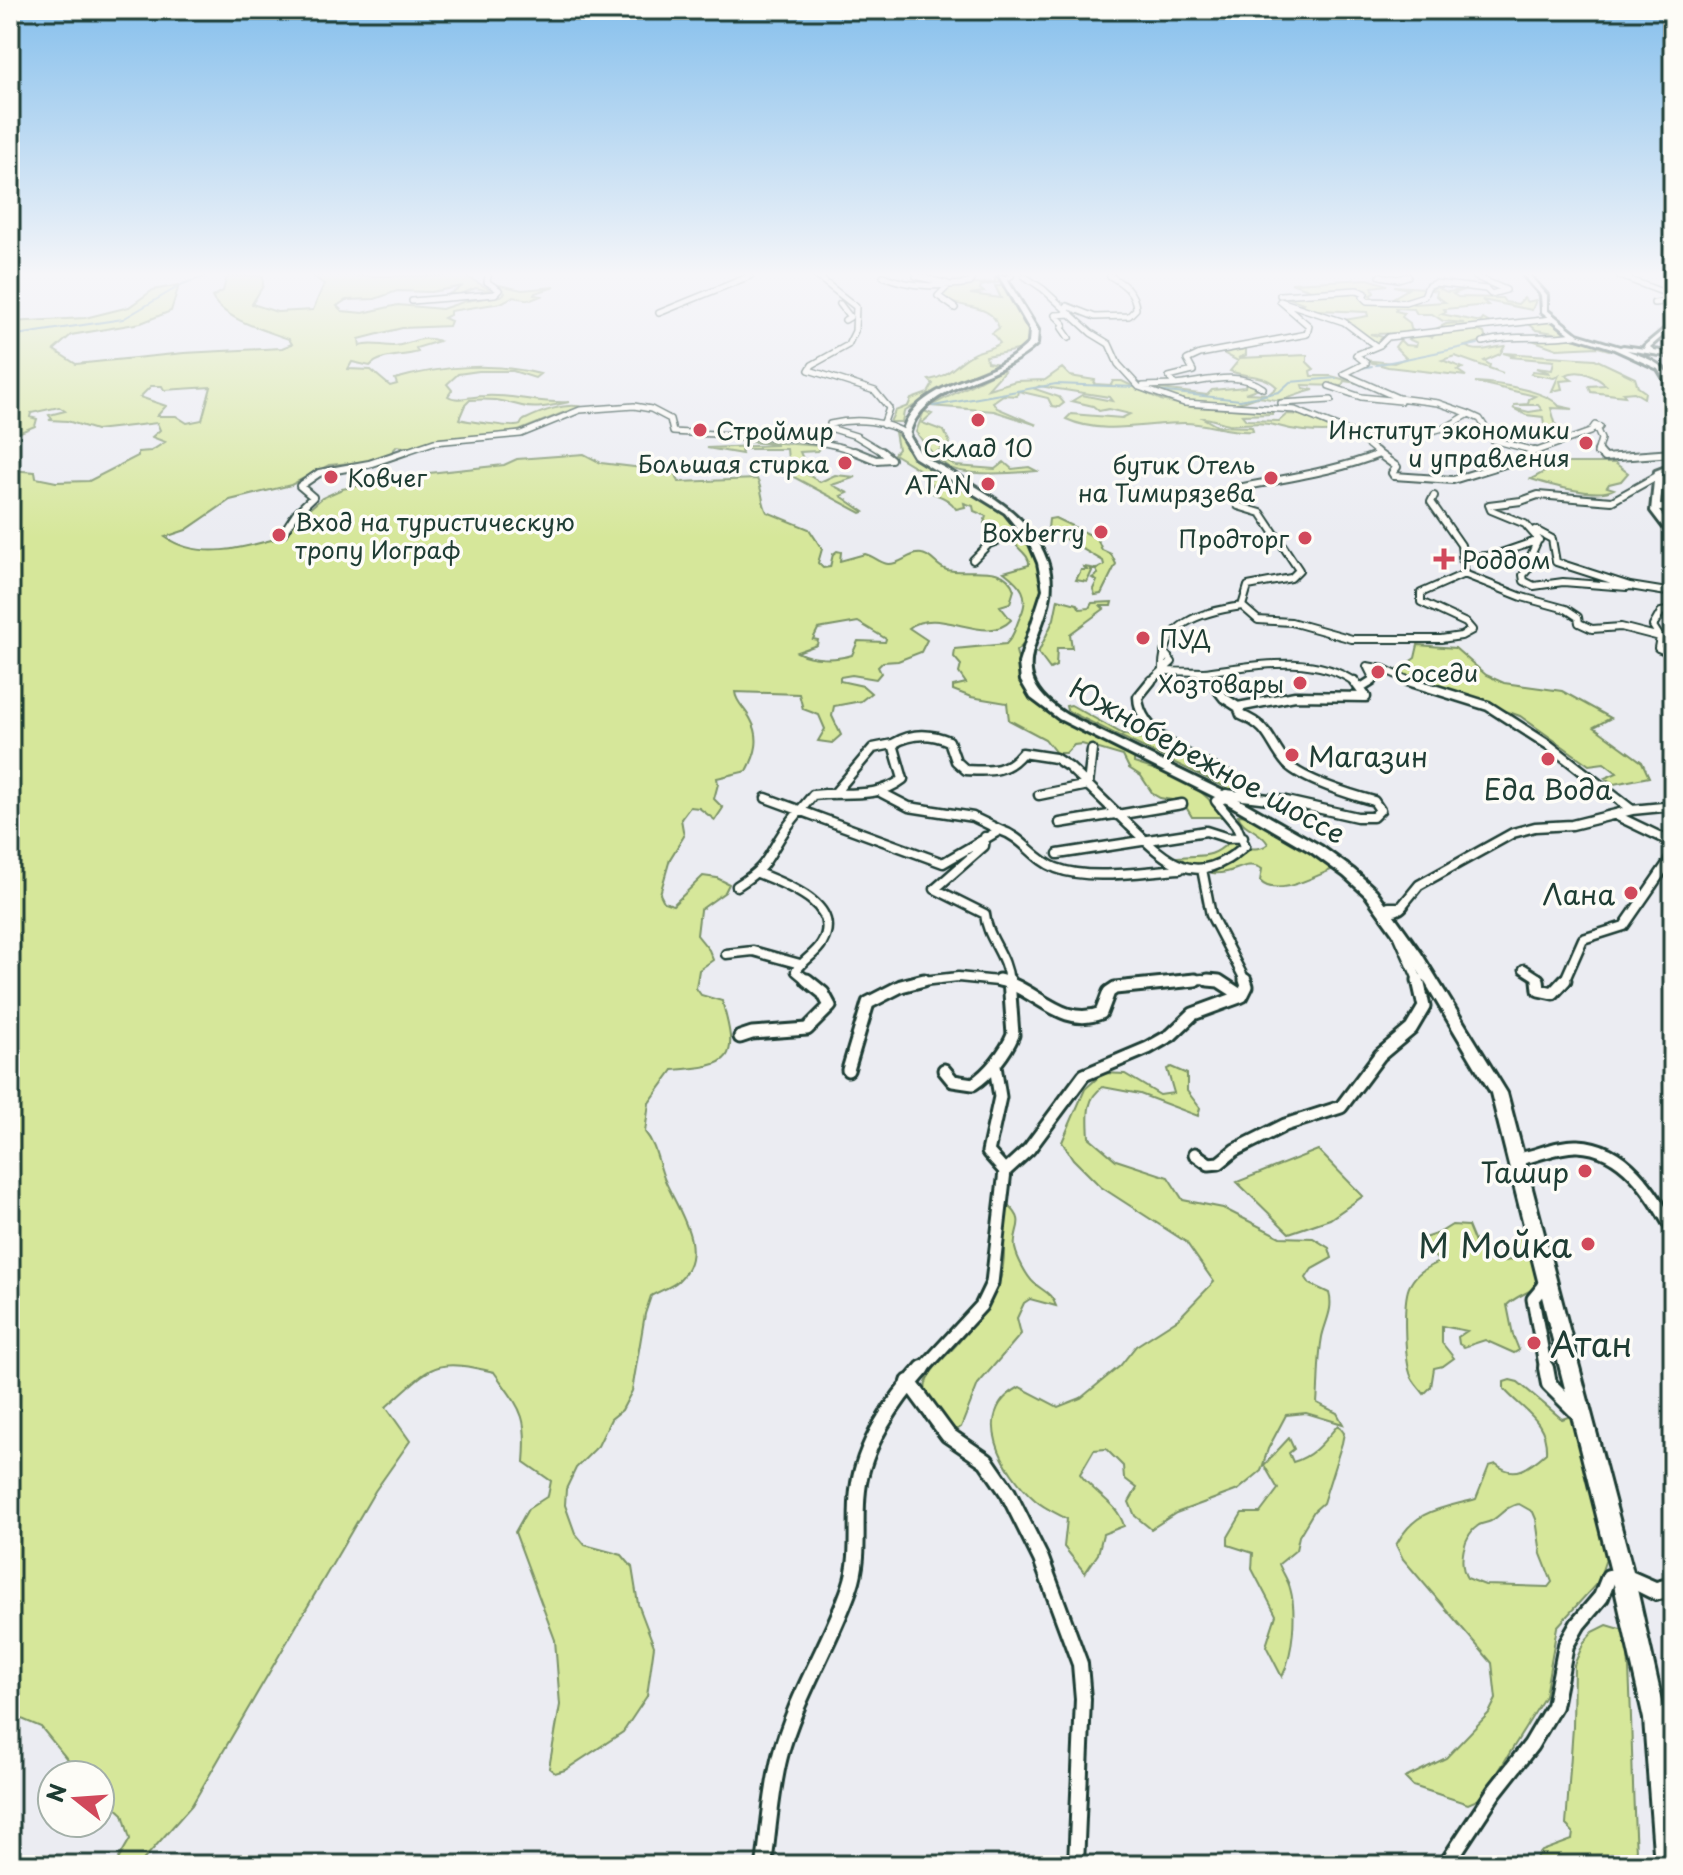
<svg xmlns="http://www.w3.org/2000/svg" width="1683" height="1875" viewBox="0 0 1683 1875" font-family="'Playpen Sans',sans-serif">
	<rect width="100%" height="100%" fill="#ebecf2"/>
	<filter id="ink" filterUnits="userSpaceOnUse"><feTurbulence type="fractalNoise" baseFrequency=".0125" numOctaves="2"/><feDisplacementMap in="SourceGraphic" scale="16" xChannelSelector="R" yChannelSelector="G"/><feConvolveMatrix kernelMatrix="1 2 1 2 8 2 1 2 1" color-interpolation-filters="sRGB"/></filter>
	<g filter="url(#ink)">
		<path fill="#d6e79a" stroke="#7a9267" stroke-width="2" fill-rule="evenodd" d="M227,276H263V286L252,304L277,312L313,310L324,284L313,276H466L494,292L476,288L460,294L476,296L449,294L463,286L431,292L397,291L375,299L346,300L337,306L342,311L363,313L398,305L442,309L466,301L501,296L505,293L499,285L522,290L555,287L535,293L534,295L541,296L531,300L512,297L501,303L450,311V315L444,318L451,321L449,326L402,328L359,339L360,346C370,342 382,346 393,346C410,345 422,334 439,341L416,348L418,352C402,357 381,354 370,366L352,362L348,369L371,370L390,386L397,384L395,379C440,366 494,362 540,374L535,378L513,371H479L458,374L447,384L452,390L448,396C457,402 473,396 485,396C513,394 540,404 569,402C555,405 536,410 522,406C502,401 493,398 470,400L465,405L459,419C465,421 511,427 515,426C525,425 518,424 524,420C540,412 568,401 585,408L565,412L511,434L442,438L411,448L397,446L388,456L373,461L329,465L291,485L230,500L186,530L165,537C199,561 244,548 282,537L294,522L322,498L342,489L429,473L504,465L517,459L584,454L601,463L675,472L679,482L757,479C763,490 761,501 767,512L809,529L822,549L818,563L823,568L830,567L833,554L837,551L841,552L840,561L865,554C874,556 879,563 888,564C901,565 909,552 922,554C931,555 937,567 947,570C969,575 1005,562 1014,590L1010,603L1000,606L1011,620C986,647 939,605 909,628L927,640L921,652L898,661L883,662L878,667L881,673L876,679L852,675L840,677V681L863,686L871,693L861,701L834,706L832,716L841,735L832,743L818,741L825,729L819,715L803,709L799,694L735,692C736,703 746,709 751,720C761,738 756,754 747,771L717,778L718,784L714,799L723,808L715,820L699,808L690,807L681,819L684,836L670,859L660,894L664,902L673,905L703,876L717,878L729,884L725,892L700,910L697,935L709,950L713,960L699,970L696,988L701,995L722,1001C739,1060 733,1066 673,1070L649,1103L645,1132C656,1145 658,1163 664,1178C676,1208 711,1250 678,1281C672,1287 659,1291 651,1296L645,1314L632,1391L622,1410L611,1419L598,1446L576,1468L566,1489L565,1505L575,1533L585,1545L622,1555L632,1567L638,1604L654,1646L647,1696L623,1732L565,1770L555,1773L549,1768L560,1705L555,1640L515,1532L528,1509L548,1496L551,1481L524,1462C528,1414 521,1410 494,1372C431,1357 433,1366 386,1407L410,1441L375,1491L192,1805L139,1865H115L130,1839L123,1814L100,1793V1775H80L41,1727L10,1714V470L35,472L36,478L56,482L89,481L138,456V452L151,451L165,442L152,437L160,430L157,423L96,430L67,421L49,420L52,419L49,415L65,411L59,407L31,413L30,417L37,419L35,426L13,435L10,440V322L85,318L129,307L153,290L179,285L171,311L141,323L71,335L54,350L76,364L184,353L282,348L292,344L289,339C266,331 223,319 212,297L223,291ZM151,386H162L164,390L211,387L202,420L187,423L176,416H157L166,406L140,397ZM858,622L886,639L885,642L858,641L852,655C836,660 812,660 797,652L817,645L818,640L813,639L818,629Z
			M995,276L1002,282L981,286L980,289L984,292L970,294L1001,298L995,286H1007L1030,332V341L1023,349L986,356L987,362L1000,364L929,396L904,412L902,422H890L895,411L908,406L911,399L928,393L933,384L929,380C950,377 957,361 975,353C984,349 992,349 1000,343L992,333L999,328C992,302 961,310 941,298L942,292L951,287L995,282Z
			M1368,279L1387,285L1372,287L1374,293L1370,295L1374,299H1391L1408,289L1394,286L1425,288L1424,295L1408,302L1414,304L1445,302L1436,296L1437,291L1431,290L1436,287L1447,292L1464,290L1453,294L1458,297L1502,298L1505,302L1518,304L1524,298L1527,302L1536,300L1532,310L1482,300L1488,305L1444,309L1446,312L1441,314L1481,322L1483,319L1492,324L1432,331L1446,324L1464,323L1443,321L1432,314H1417L1414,309L1396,308V311L1404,313L1402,317L1410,323L1411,329L1414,331L1412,334L1432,337C1438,330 1470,326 1484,333L1486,340L1465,346C1479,354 1491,347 1505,346L1500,354L1484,361L1490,365L1489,368L1503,373L1455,356L1442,360L1463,368L1457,370L1466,376L1388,367L1362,360L1394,363L1406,358L1395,347L1400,340L1405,345L1416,346L1417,343L1406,338H1411L1407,336L1411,333L1370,334L1383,337L1376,344L1344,320L1368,316L1367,312L1317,310L1297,305L1303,303L1289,298L1309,294L1304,292L1311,290L1291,283Z
			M1551,320L1569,337L1610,347L1609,350L1598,347L1557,349L1532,340L1558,337L1554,333L1536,330L1527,322Z
			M1246,349V355L1238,358L1307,355V362L1314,369L1310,371L1311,376H1331L1357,383L1344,381L1342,386L1302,385L1303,388L1314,390C1303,392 1289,399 1279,400C1271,401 1261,395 1254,398C1221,412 1179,401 1146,387L1207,395L1212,390L1245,387L1246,381L1259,388L1245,393L1269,394L1277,387C1263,373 1247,378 1230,371L1238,361L1223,353Z
			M1503,353L1595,359L1635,378L1638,387L1645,392L1644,398L1634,392L1623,393L1625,396L1591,392L1589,386L1606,385C1595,376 1580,368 1565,375L1572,380L1560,381L1562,389L1552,391L1559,375L1554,378L1531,374L1533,371L1550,373L1536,368L1552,370L1554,361L1510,357L1514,356Z
			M1062,368L1070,376L1095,380L1094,384L1111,385L1113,381H1122L1161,400L1190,407L1272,411V414L1242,415L1246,420L1279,421L1287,414L1303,415L1337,431C1318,434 1291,430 1274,425C1259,421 1243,425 1229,424C1220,423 1212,418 1203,418L1217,426L1252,427L1253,431C1229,433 1208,423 1184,423C1146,423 1103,436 1066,419L1071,414L1122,418L1130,414L1109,409L1099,411L1093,406L1072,401L1082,395L1112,401L1109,397L1039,386L1035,389L1059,397L1064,403L1059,407L1052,406L1048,398L1018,391L1017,396L1003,395L993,402L997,408L1037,425L994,411L930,406L1000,370L1004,371L988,389L1016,381L1045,380Z
			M1475,382C1496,383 1546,390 1559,406L1573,409L1551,408L1556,426L1548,429L1544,425L1543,417L1526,415L1513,408L1529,412L1542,410L1538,405H1514L1528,404L1529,399L1535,396Z
			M924,411L932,414L922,423L944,431L950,443L935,453L956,466L995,469L1004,462L1012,469L1029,467L1037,471C1017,473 962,477 947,466C934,457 925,445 916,432Z
			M895,432L916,456L1024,526L1008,531L984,523L986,516L974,511L973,506L964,503L965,507L956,509C947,495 936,497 924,488H936L923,477L931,479L930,476L894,454L898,449Z
			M724,439L821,446L817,451L800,452L804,461L795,467L820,482L835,475L856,477L832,485L848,493L841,496L864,512L861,513L788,474L784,466L788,460L787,449H745L741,450L742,454L707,448L777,445Z
			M1561,463H1615L1628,473L1621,481L1609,484L1607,487L1614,489C1598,499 1549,485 1531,479Z
			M1055,518L1097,538L1102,550L1111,554L1116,564L1101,594L1095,595L1093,589L1097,581L1092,578L1098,574L1096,570H1090L1092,571L1087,582L1076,580L1081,570H1087L1084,567L1097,569L1104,565L1103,561L1048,529L1049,519Z
			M1023,536L1028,539L1044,574L1043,590L1029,640L1016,651L1027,695L1039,706L1134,755V763C1166,773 1205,783 1221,817H1192L1183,802L1160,798L1153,794L1141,776L1129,768L1123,756L1082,744L1074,745L1066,753H1056L1045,739L1009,720L1007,703L971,697L953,690V686L966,683L959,673L961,665L954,657L955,649L1006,644C1016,634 1015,626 1021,615C1030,595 1021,585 1004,572L1029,565C1030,554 1016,549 1012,539Z
			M1058,599L1077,604L1080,609L1089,608L1092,603L1112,602L1111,606H1101L1104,609L1070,634L1072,648H1057L1056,666L1050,669L1038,653L1054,619Z
			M1418,645L1455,648L1486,675L1504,683L1562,691L1611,718L1594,727L1642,762L1649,777L1614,784L1605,778L1617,773L1604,763L1589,765L1520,716L1395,672L1415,658Z
			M1071,705L1123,734L1152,742L1231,780L1240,789L1231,790L1072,713L1067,710L1066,706Z
			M1238,815L1252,816L1336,868C1317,875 1276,899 1260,881L1262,869C1246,858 1233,876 1213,873L1225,863L1190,864L1178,857C1203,854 1210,860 1229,842C1243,845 1255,854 1268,844C1261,830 1242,829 1238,815Z
			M1171,1067L1187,1074V1091L1200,1108L1198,1116L1140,1094L1103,1087C1085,1098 1088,1118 1089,1137L1116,1160L1168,1177L1183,1200L1223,1208L1280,1237L1313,1238L1329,1248L1332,1258L1312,1269L1306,1278L1310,1284L1329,1293C1334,1309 1325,1322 1322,1337C1318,1358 1319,1381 1317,1403L1337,1413L1343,1424L1306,1413L1286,1415L1268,1449L1261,1471L1238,1490L1176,1513L1151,1529L1135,1516L1129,1502L1137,1488L1124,1478L1123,1466L1106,1449L1094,1450L1080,1474C1095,1495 1117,1502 1124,1526L1103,1534L1098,1554L1085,1573L1064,1547L1067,1519C1056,1513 1044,1508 1035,1500C1003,1472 969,1412 1020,1387L1058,1407L1081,1398L1120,1366L1136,1346L1178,1319L1214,1282L1186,1242L1101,1187L1073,1159L1062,1142L1085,1089L1103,1073L1125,1074L1160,1095L1174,1093L1167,1069Z
			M1318,1150L1363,1196L1330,1219L1289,1233L1237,1182Z
			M1009,1206C1028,1223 1012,1229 1015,1248C1017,1258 1027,1277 1034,1283C1044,1292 1051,1292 1056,1306L1030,1299L1024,1303L1017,1318L1021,1334L978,1384L961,1427L956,1430C948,1424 932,1416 928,1406C916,1376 941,1363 957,1344C971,1328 991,1303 999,1283C1007,1261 1003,1233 1005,1209Z
			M1452,1225L1468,1226L1475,1243L1483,1244L1500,1262L1511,1260L1512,1238L1525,1230L1533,1236L1543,1281C1532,1293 1518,1294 1507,1305L1513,1335L1519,1350L1514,1353L1485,1340L1464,1347L1459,1344L1458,1337L1467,1331L1442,1326V1343L1454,1358L1443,1366L1434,1368L1431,1387L1424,1394C1419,1387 1412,1381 1410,1373C1405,1357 1402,1299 1410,1285C1417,1272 1426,1268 1439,1262L1421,1239L1439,1233Z
			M1510,1380L1518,1382L1562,1419L1574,1415L1607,1556L1598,1582L1557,1627L1545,1696L1482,1798L1468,1804L1413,1786L1405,1778L1446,1758L1489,1713L1496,1699L1492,1663L1403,1559L1396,1545C1415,1509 1440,1509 1476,1499L1489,1466L1496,1464C1515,1480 1530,1467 1546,1453C1548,1420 1523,1411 1504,1389V1382ZM1519,1504L1533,1512L1536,1519L1541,1554L1552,1582L1548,1587L1485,1585L1467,1578C1458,1563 1463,1535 1479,1525C1483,1523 1487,1523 1491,1521C1501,1515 1506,1506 1519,1504Z
			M1338,1425L1344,1433L1342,1443L1323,1503L1314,1511L1299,1536L1296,1550L1279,1564C1282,1572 1288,1580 1290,1588C1297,1612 1293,1655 1282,1677L1266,1646L1276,1615L1252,1569L1253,1553L1228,1545V1537L1242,1513H1260L1278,1489L1264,1465L1289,1438L1294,1449L1289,1453L1293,1462C1314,1456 1324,1441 1338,1425Z
			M1607,1625L1624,1630L1627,1637C1633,1713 1631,1789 1637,1865H1530L1542,1851L1572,1840L1573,1832L1566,1825L1573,1727L1574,1665L1584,1642L1593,1632Z"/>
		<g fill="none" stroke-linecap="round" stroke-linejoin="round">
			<path stroke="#6395a5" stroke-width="2" d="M10,336L123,319L183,284L206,276
				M1550,340L1572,338
				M1376,365L1478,344
				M1362,368L1372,366
				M1157,391L1240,400L1279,392L1290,382L1336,378
				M933,406L1056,384L1136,387"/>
			<g stroke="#1f3d34" stroke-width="8">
				<path id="minor-far4" d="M817,276L856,307L855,331L848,345L812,365L809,370L875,391L889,408L883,425
					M883,276C912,288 939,287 970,283L973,276
					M916,276L948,284
					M1024,276L1043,289L1091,333L1109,344L1118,364L1139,387L1184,403L1295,410L1355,434L1378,453
					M1380,276L1398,279L1408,276
					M1620,276L1673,296
					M1007,278L1011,276
					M947,287L938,296L955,308
					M1280,295L1357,290L1365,293L1363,297L1367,301L1405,302L1424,296L1428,286L1435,283L1486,289L1491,294L1506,290L1474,276
					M412,301L495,294L499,290L487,282L488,276
					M1654,303L1673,301
					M840,304L850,317L845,320
					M1067,306L1095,317L1129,316L1136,309C1135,292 1124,284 1110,276
					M659,313L750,276
					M1069,338L1062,328L1064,324L1055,315L1071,314
					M1483,342C1513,334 1544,340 1575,335
					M1366,363L1356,355L1380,345L1388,337L1552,319
					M1344,374L1398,398L1438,403L1467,413L1480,419L1493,440L1535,451
					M1344,374L1366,363
					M1175,385C1205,382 1237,370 1263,388
					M1143,386L1175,385L1169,377L1193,371L1187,360L1200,354L1307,334L1309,326L1280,301L1344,322L1376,346
					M1329,386L1361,397L1400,401
					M1281,403L1331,400
					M1355,434L1425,433L1447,427L1469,414
					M401,453L434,442L521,434L580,410L634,406L651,409L670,419L673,432C727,436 810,433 859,453
					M884,453L856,436L830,428V424C856,418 886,420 908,435
					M1531,453L1590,432L1595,425L1600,427L1597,430L1601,439L1597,453"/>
			</g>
			<g stroke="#1f3d34" stroke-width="10">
				<path id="minor-far3" d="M854,451L876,460L891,459L881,451
					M1376,451L1379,454
					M1598,451L1604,458L1673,453
					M1434,496L1431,502L1461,545L1464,574
					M1535,530L1552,539L1556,562L1630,586L1673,593
					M283,533L296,513L313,497L300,486L319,473L369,464L407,451
					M1537,542L1529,560L1530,567L1523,575L1524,581L1534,586L1563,582L1627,587
					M1466,558L1495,555L1539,540L1525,524L1491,510L1489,505L1521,501L1538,495L1612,501L1657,476
					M973,560L989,544L1027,530
					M1464,574L1522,597L1566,609L1578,617L1579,623L1592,629L1621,627L1660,637
					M1242,606L1248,586L1291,578L1299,570L1261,513L1238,506L1231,492L1238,488C1285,478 1334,472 1379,454L1397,467L1392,473L1394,476L1453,480L1518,460L1535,451
					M1242,606L1258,620L1291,622L1352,639H1441L1461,636L1472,630L1466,623L1421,602V593L1464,574
					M1660,637L1653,626L1661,612L1673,610
					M1660,637L1658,648L1673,654
					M1367,666L1384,669L1414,683
					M1367,666L1373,678L1370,683
					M1163,671L1204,672
					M1163,671C1161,622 1201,612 1242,606
					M1204,672L1212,683
					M1204,672C1253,666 1314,652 1356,683
					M1149,683L1172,662L1164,652"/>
			</g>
			<g stroke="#1f3d34" stroke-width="13">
				<path id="minor-far2" d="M1151,681L1138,697C1139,740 1211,766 1245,783L1249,787L1239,795
					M1211,681L1224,698L1238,707L1295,696L1366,697L1354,681
					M1408,681L1488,706L1550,746L1632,810
					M1361,688L1372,681
					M882,793L909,807L973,817L1000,830
					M834,794L873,748L893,744
					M1226,794L1286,801L1357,817H1373L1380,810L1374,801C1352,795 1303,780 1287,764C1268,742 1272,728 1241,715L1238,707
					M1039,795L1088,785L1092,750
					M766,798L943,863L1000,830C1023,837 1034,860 1056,868C1089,881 1145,871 1180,869
					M1117,815L1182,804
					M1615,815L1663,838L1673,848
					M1060,823L1115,814
					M985,837L984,846L935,889L985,914C987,939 1007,954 1009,982
					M1058,854L1206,831L1228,838L1243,837
					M1202,869L1211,915L1246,982
					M758,873C784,884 844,904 822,943C816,954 803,960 796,971L809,982
					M737,886C769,866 766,858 785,830C793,818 804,806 813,795C845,791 876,800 903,779L893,744C911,733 930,733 949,741L956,761L966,770C990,771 1006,773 1022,753L1055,758L1069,767C1089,786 1108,805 1128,824C1168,863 1194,890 1245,846L1236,825L1216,801L1227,798
					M1389,907H1401L1419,885L1513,833L1535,827L1572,825L1632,810L1673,806
					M1397,932L1419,982
					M726,954L753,951L800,964
					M1524,969L1538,978V982
					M914,982L958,977L1008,982
					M1176,982L1202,979L1220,982
					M1564,982L1583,939L1624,926L1673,855"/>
			</g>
			<g stroke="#1f3d34" stroke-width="17">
				<path id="minor-far1" d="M999,980C1035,988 1062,1029 1101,1013L1109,992L1115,988L1195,980
					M1208,980L1219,981L1242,996
					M1538,980L1539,990L1553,993L1565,980
					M740,1037L752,1033L807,1029L830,1006L823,993L807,980
					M995,1066L1000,1097L988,1152L1005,1171
					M848,1070L868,1003L901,986L924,980
					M944,1070L953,1081L973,1084C989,1074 1006,1052 1013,1035L1009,980
					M1195,1154L1209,1164L1219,1163L1235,1150L1285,1125L1341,1107L1380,1055L1411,1029L1424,1007L1418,980
					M1523,1158C1541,1154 1560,1145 1578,1146C1626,1148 1652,1194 1673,1230
					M922,1370L981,1306L992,1283L1005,1171L1029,1149L1084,1075L1148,1048L1171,1035L1193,1014L1242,996L1247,986L1245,980
					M1546,1370L1533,1299L1547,1282"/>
			</g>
			<g stroke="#1f3d34" stroke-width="20">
				<path id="minor" d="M1546,1368L1549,1384L1575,1410
					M909,1382L948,1435L986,1461L1008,1493L1041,1559L1080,1664L1083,1699L1076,1865
					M764,1865C769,1829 771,1791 780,1756C795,1697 830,1645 850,1587C861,1556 854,1523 858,1490C863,1445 894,1400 923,1368
					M1446,1865L1494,1792L1531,1745L1554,1706L1566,1645L1578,1624L1601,1597L1609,1577L1622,1576"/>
			</g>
			<g stroke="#1f3d34" stroke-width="6">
				<path id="major" d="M1524,276H1530L1547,295V310L1577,334L1620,347L1623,346L1645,349L1644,346L1673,322V327L1650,347L1654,350L1673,353V357L1627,350C1647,359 1673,365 1673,391L1670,389L1658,369L1612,348L1573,336L1542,312L1541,295Z
					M1673,464V469L1663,472L1660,505L1673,506V510L1659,511L1673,529V536H1670L1651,511L1655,471Z
					M1401,903L1407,907C1403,913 1396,916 1389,915L1387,912Z
					M1633,1572L1656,1582L1673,1578V1596L1655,1600L1627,1586L1624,1580L1627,1574Z"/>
			</g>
			<g stroke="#1f3d34" stroke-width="6">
				<path id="highway" d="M999,276H1005L1038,330L1037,344C1004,377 941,382 917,417C913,422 911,429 909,435C912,440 915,446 919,451C926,460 940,465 950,471C989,495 1031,515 1047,561C1069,625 986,666 1067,715L1231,795L1321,846L1354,870L1376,890L1421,953L1507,1093L1634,1576L1666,1719L1669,1749L1673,1750V1865H1655L1644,1719L1612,1576L1491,1093L1410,957L1366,896L1344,876L1311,852L1223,801L1059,719L1031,698L1021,681L1019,663L1043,589L1038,563L1030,544L1005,513L914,457L901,435C903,430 905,423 908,418C926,388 969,380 999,365C1010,359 1020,352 1029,343L1030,330Z"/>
			</g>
			<use href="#minor-far4" stroke="#fdfcf7" stroke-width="5"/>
			<use href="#minor-far3" stroke="#fdfcf7" stroke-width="6"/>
			<use href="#minor-far2" stroke="#fdfcf7" stroke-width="8"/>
			<use href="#minor-far1" stroke="#fdfcf7" stroke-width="11"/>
			<use href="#minor" stroke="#fdfcf7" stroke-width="14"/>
			<use href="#major" fill="#fdfcf7" fill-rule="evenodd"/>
			<use href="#highway" fill="#fdfcf7" fill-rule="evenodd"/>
		</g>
	</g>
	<linearGradient id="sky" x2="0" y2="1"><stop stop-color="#85bfec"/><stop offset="0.51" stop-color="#f6f6f9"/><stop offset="1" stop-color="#f6f6f9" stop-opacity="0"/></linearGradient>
	<rect width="1683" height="538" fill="url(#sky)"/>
	<g fill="#d1495b" stroke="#fdfcf7" stroke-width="3">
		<circle cx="978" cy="420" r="8"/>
		<circle cx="700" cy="430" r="8"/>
		<circle cx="1586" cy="443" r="8"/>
		<circle cx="845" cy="463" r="8"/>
		<circle cx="331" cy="477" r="8"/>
		<circle cx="1271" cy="478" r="8"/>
		<circle cx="988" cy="484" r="8"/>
		<circle cx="1101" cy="532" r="8"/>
		<circle cx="279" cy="535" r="8"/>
		<circle cx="1305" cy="538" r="8"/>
		<path d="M1440 547h8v8h8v8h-8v8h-8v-8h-8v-8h8z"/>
		<circle cx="1143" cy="638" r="8"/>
		<circle cx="1378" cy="672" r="8"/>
		<circle cx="1300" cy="683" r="8"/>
		<circle cx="1292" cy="755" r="8"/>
		<circle cx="1548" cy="759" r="8"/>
		<circle cx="1631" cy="893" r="8"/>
		<circle cx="1585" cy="1171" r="8"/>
		<circle cx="1588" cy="1244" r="8"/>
		<circle cx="1534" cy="1343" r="8"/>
	</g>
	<g text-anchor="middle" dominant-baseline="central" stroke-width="7" stroke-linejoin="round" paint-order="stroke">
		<g font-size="24" fill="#1f3d34" stroke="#fdfcf7" text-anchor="end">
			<text x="1570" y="429">Институт экономики<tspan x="1570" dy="28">и управления</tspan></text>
			<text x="716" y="430" text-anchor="start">Строймир</text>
			<text x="978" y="447" text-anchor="middle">Склад 10</text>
			<text x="829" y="463">Большая стирка</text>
			<text x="1255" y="464">бутик Отель<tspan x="1255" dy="28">на Тимирязева</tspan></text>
			<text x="347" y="477" text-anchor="start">Ковчег</text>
			<text x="972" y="484">ATAN</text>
			<text x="295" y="521" text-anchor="start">Вход на туристическую<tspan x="295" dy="28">тропу Иограф</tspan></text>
			<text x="1085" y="532">Boxberry</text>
			<text x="1289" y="538">Продторг</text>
			<text x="1462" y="559" text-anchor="start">Роддом</text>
			<text x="1159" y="638" text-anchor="start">ПУД</text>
			<text x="1394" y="672" text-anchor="start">Соседи</text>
			<text x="1284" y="683">Хозтовары</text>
		</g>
		<g font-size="28" fill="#1f3d34" stroke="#fdfcf7" text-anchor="end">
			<text x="1308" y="755" text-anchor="start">Магазин</text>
			<text x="1548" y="788" text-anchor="middle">Еда Вода</text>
			<text x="1615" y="893">Лана</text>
			<text x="1569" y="1171">Ташир</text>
		</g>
		<g font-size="28" fill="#1f3d34" stroke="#fdfcf7">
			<text transform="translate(1208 760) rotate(29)">Южнобережное шоссе</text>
		</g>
		<g font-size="34" fill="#1f3d34" stroke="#fdfcf7" text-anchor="end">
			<text x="1572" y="1244">М Мойка</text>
			<text x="1550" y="1343" text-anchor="start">Атан</text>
		</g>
	</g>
	<rect width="1683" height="1875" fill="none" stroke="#fdfcf7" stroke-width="40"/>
	<rect x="20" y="20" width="1643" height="1835" fill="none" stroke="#1f3d34" stroke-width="3" filter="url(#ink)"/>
	<g transform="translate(76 1799) rotate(287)"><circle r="38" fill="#fdfcf7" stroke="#a4b0a9" stroke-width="2"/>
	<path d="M0-6L14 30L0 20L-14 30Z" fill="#d1495b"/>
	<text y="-12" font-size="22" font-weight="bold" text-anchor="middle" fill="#1f3d34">N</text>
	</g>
</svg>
